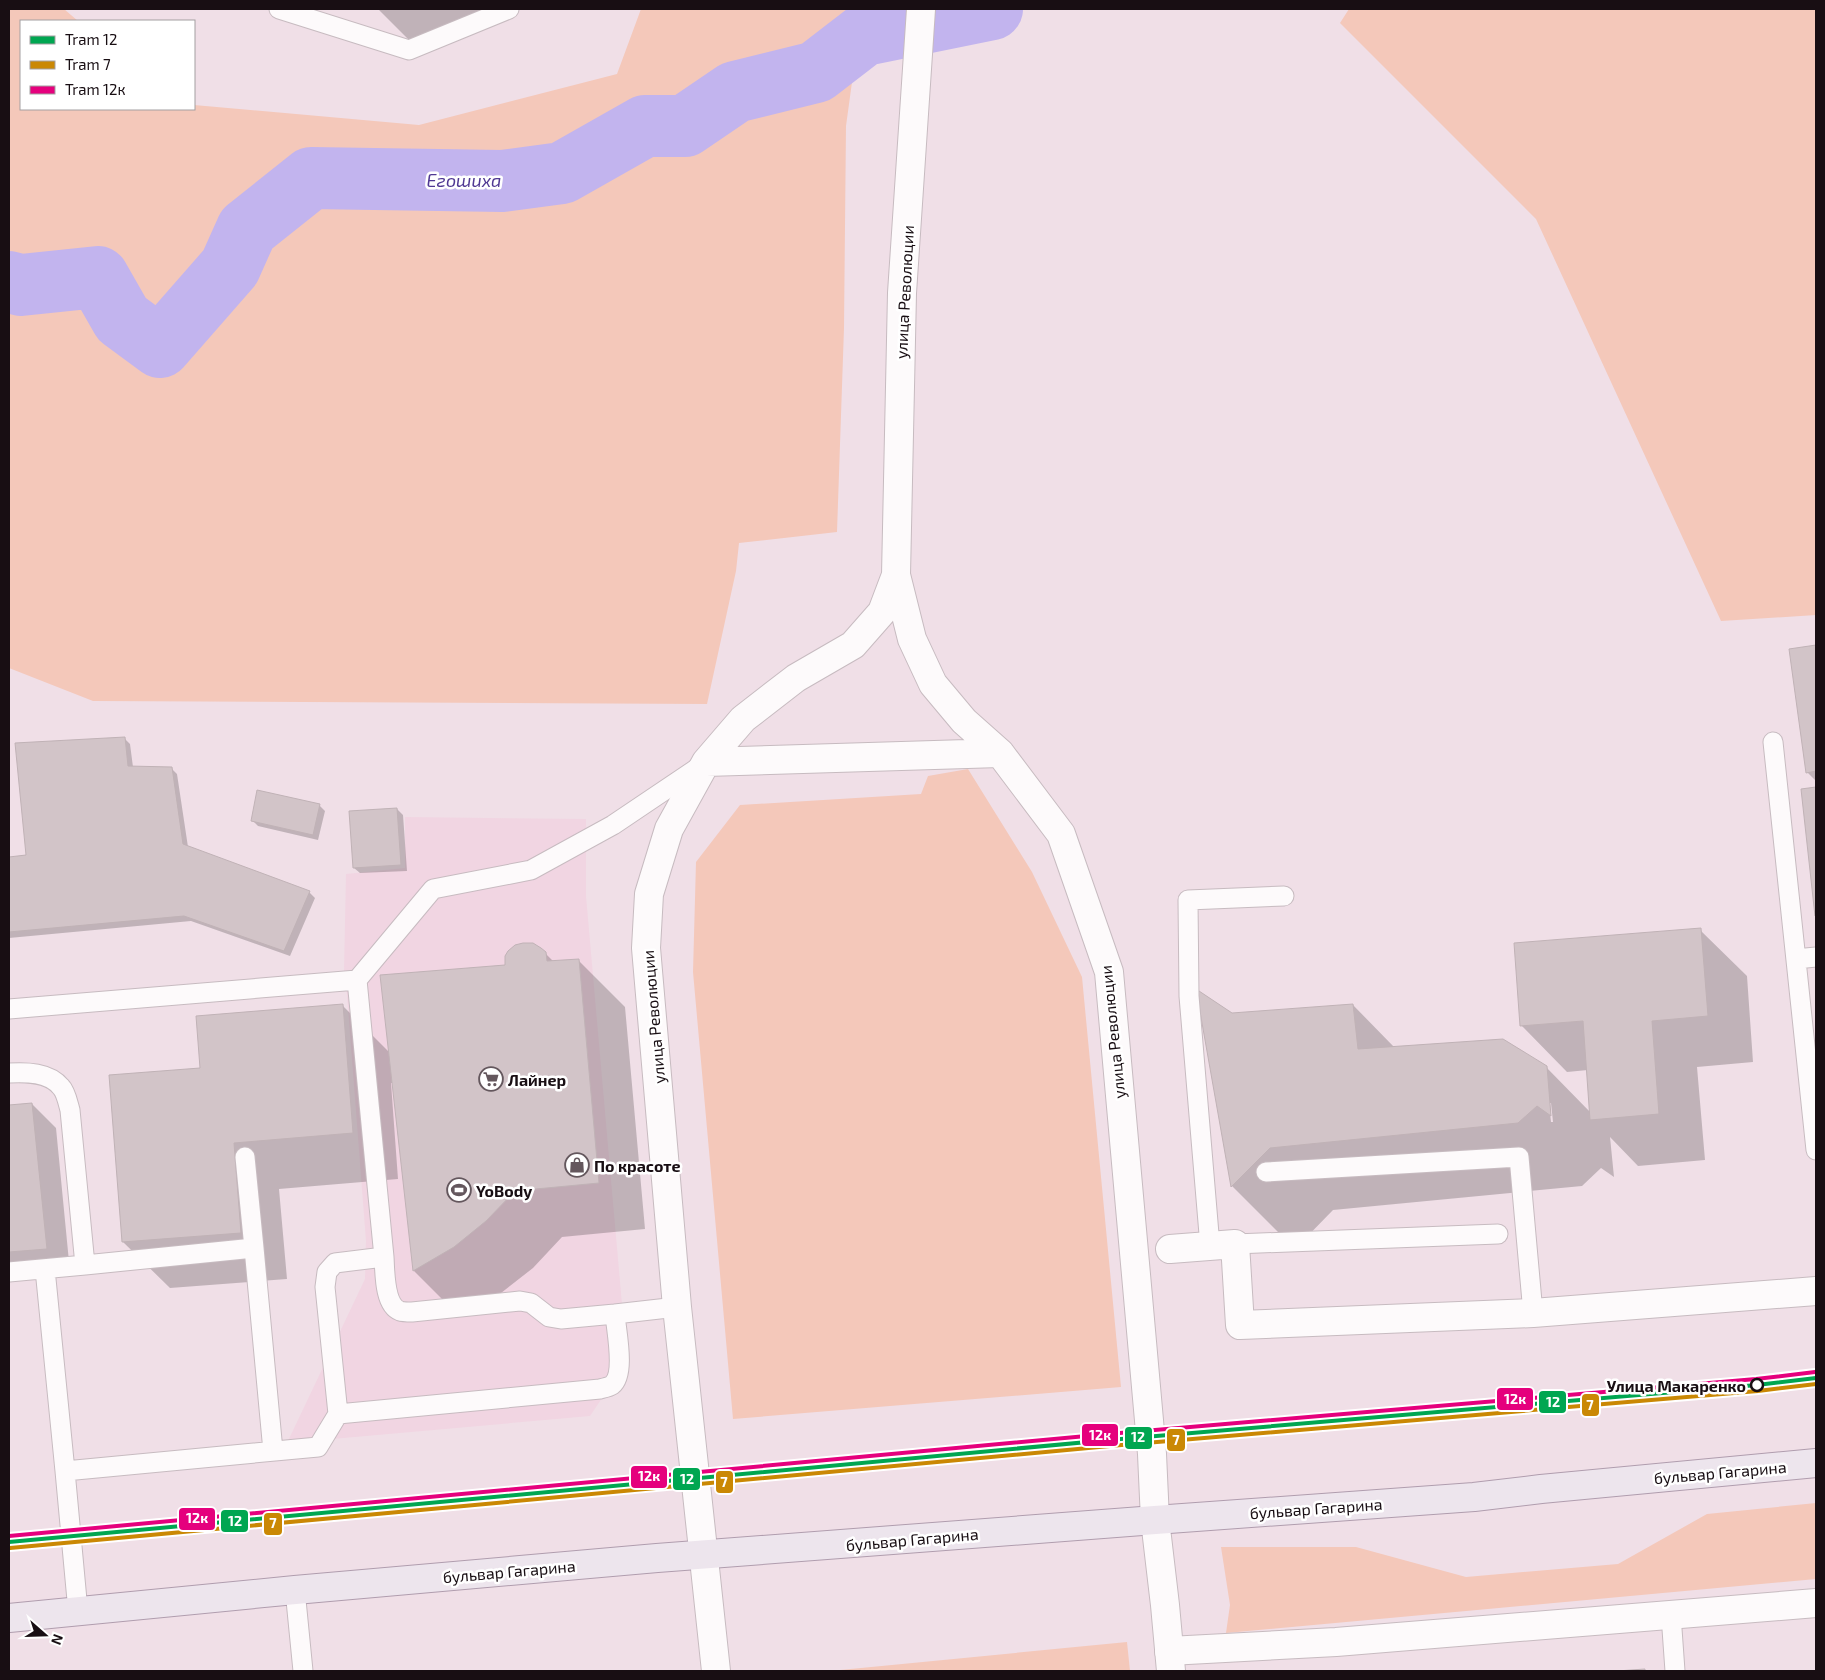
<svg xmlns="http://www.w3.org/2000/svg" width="1825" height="1680" viewBox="0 0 1825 1680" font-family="'Exo 2',sans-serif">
	<rect width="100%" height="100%" fill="#f0dfe7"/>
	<path fill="#f1d5e2" d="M405,817L586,819V896L627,1361L590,1416L287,1443L365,1279L366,1241L347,995L344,971L346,874L405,868Z"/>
	<path fill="#f4c8ba" d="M9,9H64L78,21H21V109H194V105L419,125L617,74L641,9H862L846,126L844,328L837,532L739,543L736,571L707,704L93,701L9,668Z
		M1349,9H1816V615L1721,621L1536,219L1340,23Z
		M968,769L1032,872L1082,977L1121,1387L733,1419L693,972L696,862L740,805L921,794L928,776Z
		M1816,1503V1579L1226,1633L1230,1605L1221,1547H1356L1466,1577L1618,1564L1707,1514Z
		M1127,1642L1130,1671H830Z"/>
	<path fill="#0003" fill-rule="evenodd" d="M378,9H497L414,45Z
		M1816,646V781L1807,772L1790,650Z
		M124,738L130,744L133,767L171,768L177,774L188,847L309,892L315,898L290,956L191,921L9,938V859L27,856Z
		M1816,788V912L1802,790Z
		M319,805L325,811L318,840L258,826L252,820Z
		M397,809L403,815L407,871L360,873L354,868Z
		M1700,930L1747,976L1753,1062L1697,1067L1705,1160L1638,1166L1610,1137L1614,1177L1601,1168L1582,1186L1333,1210L1295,1249L1232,1186L1198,992L1231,1015L1353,1005L1395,1048L1546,1067L1591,1113L1588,1070L1567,1072L1521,1025ZM1549,1103H1551L1553,1122H1551Z
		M541,949L554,962L578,960L625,1007L645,1229L562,1237L533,1268L501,1293L460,1317L414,1271L393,1083H391L398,1179L279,1189L287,1279L170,1288L123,1242L201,1069L342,1005L390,1053L507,966Z
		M32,1104L56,1128L70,1272L9,1278V1106Z"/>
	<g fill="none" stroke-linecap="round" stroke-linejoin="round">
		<path stroke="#c2b4ee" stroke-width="62" d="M9,282L21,285L98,277L122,319L160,347L230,267L247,229L311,178L502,181L562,173L645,126H685L735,92L816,72L864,35L992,9"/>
	</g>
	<path fill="#d2c4c8" stroke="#c0b2b6" d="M1816,645V771L1806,773L1789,649Z
		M125,737L128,766L172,767L183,844L310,891L284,951L184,916L9,932V857L26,855L15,743Z
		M1816,787V916H1815L1801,789Z
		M257,790L320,804L313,835L251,821Z
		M397,808L401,865L353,868L349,811Z
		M1701,928L1708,1016L1652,1021L1659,1114L1590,1120L1583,1021L1520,1026L1514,943Z
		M523,943H533L541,948L546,952L547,961L579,959L599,1183L515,1191L486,1221L454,1247L413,1271L380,975L505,965V956L508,951L515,945Z
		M1196,989L1232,1013L1353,1004L1358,1049L1503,1039L1547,1066L1551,1116L1537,1106L1518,1123L1270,1148L1231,1187Z
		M343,1004L353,1133L234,1143L241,1233L122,1242L109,1075L200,1068L196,1016Z
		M32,1103L47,1249L9,1252V1105Z
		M1645,1669V1671H1617Z"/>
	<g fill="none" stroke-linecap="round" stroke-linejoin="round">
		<g stroke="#c7bbc0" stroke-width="21">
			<path id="lane" d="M279,9L409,50L509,9
				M1773,742L1816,1150
				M1796,959L1816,957
				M9,1009L357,980
				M9,1073C26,1072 49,1072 61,1087C66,1092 68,1103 70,1110L85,1265L254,1248L273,1451
				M245,1157L254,1248
				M1266,1172L1519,1157L1533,1313
				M1235,1244L1498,1234
				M1210,1246L1189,996L1188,900L1284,896
				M384,1257C385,1272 384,1305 400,1311C403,1312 409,1312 412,1312L520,1301L531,1303L549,1317L561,1319L615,1314
				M45,1269L65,1471
				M9,1272L85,1265
				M677,1307L615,1314C616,1330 626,1374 612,1385C609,1387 604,1388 600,1389L338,1414L325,1287L327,1272L335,1263L384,1257L357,980L433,889L531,870L613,825L702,765
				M295,1590L303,1671
				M78,1611L65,1471L318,1447L338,1414
				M1671,1615L1675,1671"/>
		</g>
		<g stroke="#c7bbc0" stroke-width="30">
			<path id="street" d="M1170,1249L1235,1244L1240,1325L1533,1313L1816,1291
				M1169,1651L1336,1642L1816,1603"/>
		</g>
		<g stroke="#c7bbc0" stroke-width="30">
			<path id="secondary" d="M921,9L902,293L896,575L912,639L933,684L964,721L1000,753L1061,834L1109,972L1152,1454L1155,1520L1165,1605L1171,1671
				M706,762L1000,753
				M716,1671L677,1307L646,948L649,894L669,829L706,762L743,719L796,678L853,645L882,612L896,575"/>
		</g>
		<g stroke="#b09dae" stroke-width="30">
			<path id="primary" d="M9,1618L295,1590L657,1558L1155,1520L1474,1497L1541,1489L1816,1463"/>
		</g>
		<use href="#lane" stroke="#fdfafb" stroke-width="19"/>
		<use href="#street" stroke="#fdfafb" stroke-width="28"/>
		<use href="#secondary" stroke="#fdfafb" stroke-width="28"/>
		<use href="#primary" stroke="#ede5ed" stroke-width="28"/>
		<g stroke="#fff" stroke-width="8">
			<path id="tram-1" d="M9,1542L1109,1440L1757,1385L1816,1378"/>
		</g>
		<g stroke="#fff" stroke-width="8">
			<path id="tram-2" d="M10,1548L1110,1446L1758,1391L1816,1384"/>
		</g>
		<g stroke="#fff" stroke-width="8">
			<path id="tram-3" d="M9,1536L1108,1434L1756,1379L1815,1372"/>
		</g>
		<use href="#tram-1" stroke="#00a651" stroke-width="4"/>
		<use href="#tram-2" stroke="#ca8804" stroke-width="4"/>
		<use href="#tram-3" stroke="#e5007d" stroke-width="4"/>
	</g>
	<defs>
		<g id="supermarket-ring" transform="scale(1.25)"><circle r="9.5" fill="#fff" stroke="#64575d" stroke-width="1.5"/><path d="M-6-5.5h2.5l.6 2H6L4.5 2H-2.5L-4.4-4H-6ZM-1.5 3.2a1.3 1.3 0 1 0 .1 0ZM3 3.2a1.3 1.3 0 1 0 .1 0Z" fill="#64575d"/></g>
		<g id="shop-ring" transform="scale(1.25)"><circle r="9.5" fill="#fff" stroke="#64575d" stroke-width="1.5"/><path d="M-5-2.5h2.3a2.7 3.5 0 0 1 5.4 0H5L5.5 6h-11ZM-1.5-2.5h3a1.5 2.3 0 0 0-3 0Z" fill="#64575d"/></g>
		<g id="stadium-ring" transform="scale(1.25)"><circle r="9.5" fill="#fff" stroke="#64575d" stroke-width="1.5"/><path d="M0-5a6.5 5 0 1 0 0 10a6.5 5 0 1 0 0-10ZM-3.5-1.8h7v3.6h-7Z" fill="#64575d"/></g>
	</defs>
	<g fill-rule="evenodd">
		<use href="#supermarket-ring" x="491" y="1079"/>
		<use href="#shop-ring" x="577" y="1165"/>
		<use href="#stadium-ring" x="459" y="1190"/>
	</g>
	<circle fill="#fff" stroke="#180e13" stroke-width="2.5" cx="1757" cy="1385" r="6"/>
	<g text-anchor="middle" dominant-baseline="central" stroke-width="5" stroke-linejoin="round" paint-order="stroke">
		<g font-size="16" fill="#180e13" stroke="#fff">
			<text transform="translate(904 292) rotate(-87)">улица Революции</text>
			<text transform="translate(653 1017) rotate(-95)">улица Революции</text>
			<text transform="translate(1112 1032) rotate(-96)">улица Революции</text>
			<text transform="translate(1720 1472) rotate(-5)">бульвар Гагарина</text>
			<text transform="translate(1316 1508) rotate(-4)">бульвар Гагарина</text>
			<text transform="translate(912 1539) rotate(-5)">бульвар Гагарина</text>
			<text transform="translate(509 1571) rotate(-5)">бульвар Гагарина</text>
		</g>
		<g font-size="16" font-weight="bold" fill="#180e13" stroke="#fff" text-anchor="start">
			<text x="508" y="1079">Лайнер</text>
			<text x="594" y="1165">По красоте</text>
			<text x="476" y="1190">YoBody</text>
		</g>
		<g font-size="16" font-weight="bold" fill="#180e13" stroke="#fff" text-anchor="end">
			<text x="1746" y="1385">Улица Макаренко</text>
		</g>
		<g font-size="18" font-style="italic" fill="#503993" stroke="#fff">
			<text x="464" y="180">Егошиха</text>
		</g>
	</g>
	<g stroke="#fff" stroke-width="2">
		<rect x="1496" y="1387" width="38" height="24" rx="5" fill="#e5007d"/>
		<rect x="1538" y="1390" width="29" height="24" rx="5" fill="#00a651"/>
		<rect x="1581" y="1393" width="19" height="24" rx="5" fill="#ca8804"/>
		<rect x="1081" y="1423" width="38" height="24" rx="5" fill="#e5007d"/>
		<rect x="1124" y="1426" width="29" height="24" rx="5" fill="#00a651"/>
		<rect x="1166" y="1428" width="20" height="24" rx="5" fill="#ca8804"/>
		<rect x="630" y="1465" width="38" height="24" rx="5" fill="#e5007d"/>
		<rect x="672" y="1467" width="29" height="24" rx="5" fill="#00a651"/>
		<rect x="715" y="1470" width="19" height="24" rx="5" fill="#ca8804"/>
		<rect x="178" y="1507" width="38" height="24" rx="5" fill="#e5007d"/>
		<rect x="220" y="1509" width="29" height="24" rx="5" fill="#00a651"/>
		<rect x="263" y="1512" width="20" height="24" rx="5" fill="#ca8804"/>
	</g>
	<g font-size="14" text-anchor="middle" font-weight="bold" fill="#fff">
		<text x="1515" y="1404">12к</text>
		<text x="1553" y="1407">12</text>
		<text x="1590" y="1410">7</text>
		<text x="1100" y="1440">12к</text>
		<text x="1138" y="1442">12</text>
		<text x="1176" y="1445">7</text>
		<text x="649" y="1481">12к</text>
		<text x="687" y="1484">12</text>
		<text x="724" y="1487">7</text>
		<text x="197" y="1523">12к</text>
		<text x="235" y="1526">12</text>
		<text x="273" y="1528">7</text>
	</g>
	<rect width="1825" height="1680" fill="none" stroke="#180e13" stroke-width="20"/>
	<rect x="20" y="20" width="175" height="90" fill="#ffffff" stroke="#a39fa1"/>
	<rect x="30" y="36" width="25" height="8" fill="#00a651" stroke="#a39fa1"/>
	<text x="65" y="45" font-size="15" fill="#180e13">Tram 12</text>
	<rect x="30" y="61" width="25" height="8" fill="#ca8804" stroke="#a39fa1"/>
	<text x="65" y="70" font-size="15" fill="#180e13">Tram 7</text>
	<rect x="30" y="86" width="25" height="8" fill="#e5007d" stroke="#a39fa1"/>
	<text x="65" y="95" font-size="15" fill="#180e13">Tram 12к</text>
	<g transform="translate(45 1635) rotate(110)" stroke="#ffffff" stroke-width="4" paint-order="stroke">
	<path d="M0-4L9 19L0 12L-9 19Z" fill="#180e13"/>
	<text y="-8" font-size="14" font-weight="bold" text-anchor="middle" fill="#180e13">N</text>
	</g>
</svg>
